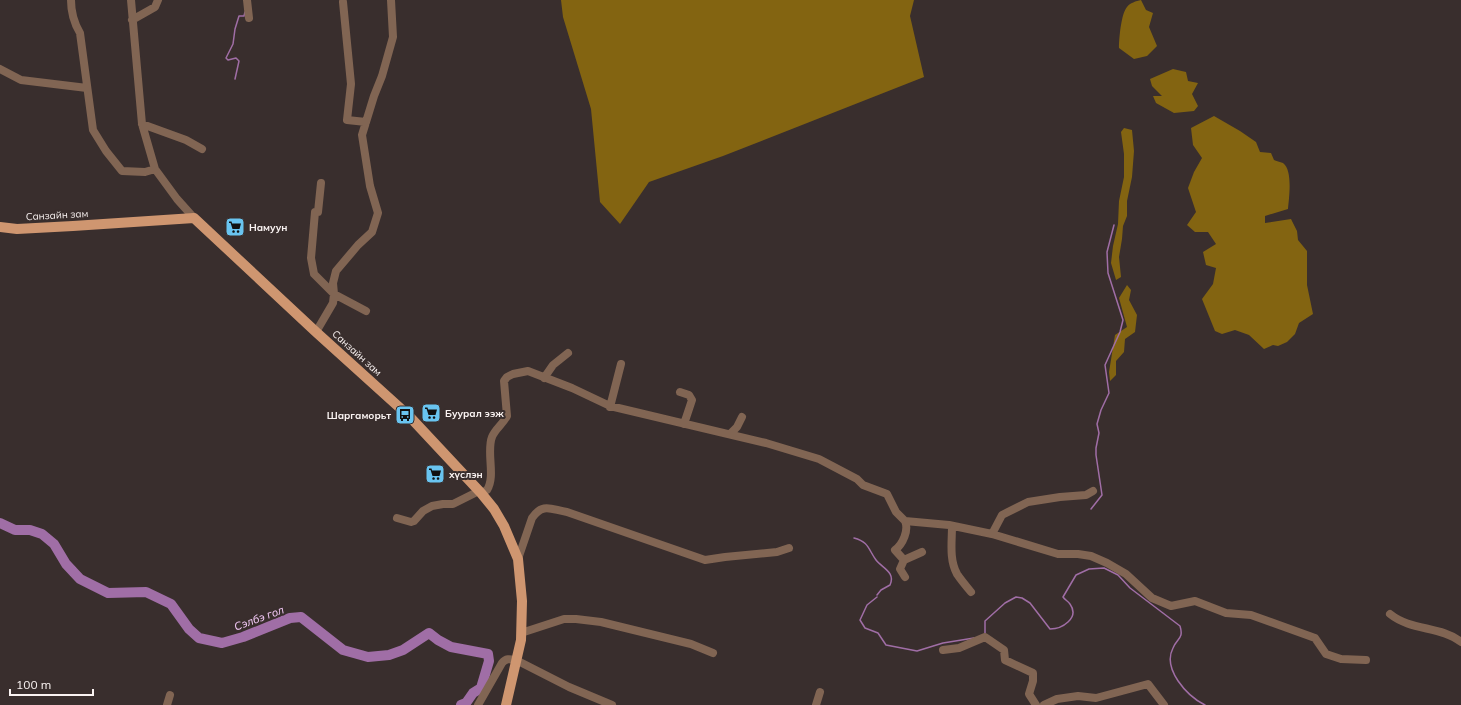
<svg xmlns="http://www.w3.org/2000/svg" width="1461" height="705" viewBox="0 0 1461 705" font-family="Mulish,sans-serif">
	<rect width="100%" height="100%" fill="#392e2d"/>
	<path fill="#836411" d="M561,0H914L910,16L924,77L723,156L649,182L620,224L600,202L591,109L563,17Z
		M1141,0L1146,10L1153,13L1149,27L1157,46L1147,56L1134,59L1119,48C1119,39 1121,14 1127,7C1130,3 1136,1 1141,0Z
		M1173,69L1186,72L1188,81L1198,83L1192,94L1198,106L1194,111L1174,113L1156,103L1153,96H1162L1152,86L1150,79Z
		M1214,116L1240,131L1256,142L1260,152L1271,153L1274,160C1276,161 1280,162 1283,163C1293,170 1289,198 1288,209L1265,216V223L1291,219L1297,231L1298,240L1307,251V285L1313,314L1299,323L1295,334L1287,342L1278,346L1273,345L1264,349L1249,335L1235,330L1222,334L1215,331L1202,299L1213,284L1216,268L1206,265L1203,252L1216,244L1208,232H1195L1187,225L1196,212L1188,188L1194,172L1202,158L1193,145L1191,128Z
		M1124,128L1132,130L1134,151L1132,177L1127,201V216L1123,226L1122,239L1119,257L1121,277L1116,280L1111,263L1113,246L1118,224L1119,201L1124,177V154L1121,132Z
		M1127,285L1131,290L1129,300L1137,315L1135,332L1125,339L1124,352L1116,361V375L1110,381L1109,372L1115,335L1127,327L1119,298Z"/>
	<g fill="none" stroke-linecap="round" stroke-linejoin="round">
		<path stroke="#a06ea6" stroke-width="1.5" d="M235,79L239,61L236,58L228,60L226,58L233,44L235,29L239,16H244L245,12
			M1091,509L1102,495L1096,455V448L1099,433L1097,424L1101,410L1109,393L1105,365L1120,332L1123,320L1108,273L1107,252L1114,225
			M854,538C869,542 868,549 876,560C882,568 896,572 890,585L881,590L877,595
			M877,597L867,605L860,620L865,628L878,633L886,645L917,651L943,643L974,638
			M985,633V621L1005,603L1016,597L1022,598L1030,603L1050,629C1062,629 1080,618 1070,604C1068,601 1065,600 1063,597L1076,575L1089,569L1104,568L1118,575L1130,588L1180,626C1184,639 1177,638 1173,648C1162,669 1187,696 1205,705"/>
		<path stroke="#a06ea6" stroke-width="10" d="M0,523L15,530H30L42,534L54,544L66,564L80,579L108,593L146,592L171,604L189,629L199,638L222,643L243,637L290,618L301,617L343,650L368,657L389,655L403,650L429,633L438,640L451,647L488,654L489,661L481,688L473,693L466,703L461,705"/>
		<path stroke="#816553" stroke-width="8" d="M71,0C71,12 74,23 80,33L93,130L106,151L122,171L145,172L155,169
			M131,0L142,124L155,169L177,199L194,218
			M247,0L249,18
			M343,2L351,84L347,120L366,122
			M132,20L155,7L158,0
			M0,69L21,80L87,88
			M142,124L186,140L202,149
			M321,183L318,212H315L311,258L314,274L334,294L366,311
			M316,332L333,303L334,294L333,283L336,271L358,245L372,232L378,213L370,186L362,135L374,96L382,76L393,37L391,0
			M544,378L553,365L568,353
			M680,392L689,395L692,400L684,424
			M610,407L621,364
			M730,434L737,427L742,417
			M481,493L487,490C496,476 486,452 492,437C495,429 503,424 507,416L504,381L507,377L513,374L528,371L572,388L610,406L766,443L819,459L857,479L863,485L887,494L896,512L905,521L949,525L992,534L1058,554H1078L1091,556L1107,563L1126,574L1152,598L1171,606L1195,601L1226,613L1251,615L1315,638L1326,654L1341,659L1366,660
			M397,518L411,522L414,521L423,511L432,506L443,504H453L479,491
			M905,521C909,530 903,544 895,550L904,560L922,552
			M952,526C952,542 949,559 957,574C961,580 966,586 971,592
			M992,534L1002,515L1028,502L1060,497L1086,495L1093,491
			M518,559L532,518C543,502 552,510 567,512L705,560L725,557L777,552L789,548
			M904,560L900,569L905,577
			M1390,614C1411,631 1441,626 1461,642
			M521,633L564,619H576L601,622L691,644L713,653
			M943,650L959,648L985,637L1004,650L1005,660L1033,673V681L1029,694L1036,705
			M167,705L170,695
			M478,705L502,663C506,658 510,659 516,660L569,687L612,705
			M816,705L820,692
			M1044,705L1057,699L1078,696L1096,698L1148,684L1164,705"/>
		<path stroke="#cf9670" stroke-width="10" d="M0,227L17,229L73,226L194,218L316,332L410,417L481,493L494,509L504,526L518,559L522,601L521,640L506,705"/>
	</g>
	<defs>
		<g id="supermarket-square" transform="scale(1)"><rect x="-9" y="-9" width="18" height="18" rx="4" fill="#69c4f0" stroke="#392e2d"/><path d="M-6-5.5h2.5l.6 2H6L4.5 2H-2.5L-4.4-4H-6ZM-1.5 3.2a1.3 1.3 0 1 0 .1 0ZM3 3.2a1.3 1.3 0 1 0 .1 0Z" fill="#111"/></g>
		<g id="bus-square" transform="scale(1)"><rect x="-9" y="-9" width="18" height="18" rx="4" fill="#69c4f0" stroke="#392e2d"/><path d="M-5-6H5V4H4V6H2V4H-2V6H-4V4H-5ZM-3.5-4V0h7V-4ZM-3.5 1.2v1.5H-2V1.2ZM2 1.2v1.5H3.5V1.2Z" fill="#111"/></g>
	</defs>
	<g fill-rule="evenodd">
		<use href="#supermarket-square" x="235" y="227"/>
		<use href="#supermarket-square" x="431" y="413"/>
		<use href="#bus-square" x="405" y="415"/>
		<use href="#supermarket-square" x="435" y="474"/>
	</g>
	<g text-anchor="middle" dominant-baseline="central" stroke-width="4" stroke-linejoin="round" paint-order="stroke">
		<g font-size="10" fill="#faf3f2" stroke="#392e2d">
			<text transform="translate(57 215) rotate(-3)">Санзайн зам</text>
			<text transform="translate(357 353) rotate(42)">Санзайн зам</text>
		</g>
		<g font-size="10" font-weight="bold" fill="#faf3f2" stroke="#392e2d" text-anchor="start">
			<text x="249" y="227">Намуун</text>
			<text x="445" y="413">Буурал ээж</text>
			<text x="391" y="415" text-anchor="end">Шаргаморьт</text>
			<text x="449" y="474">хүслэн</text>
		</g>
		<g font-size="11" font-style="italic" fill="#f9cefd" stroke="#392e2d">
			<text transform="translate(259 618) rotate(-20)">Сэлбэ гол</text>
		</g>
	</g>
	<path d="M10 689v6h83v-6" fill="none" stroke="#faf3f2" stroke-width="2"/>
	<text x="16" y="689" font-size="12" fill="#faf3f2" stroke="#392e2d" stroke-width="3" paint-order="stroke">100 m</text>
</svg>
